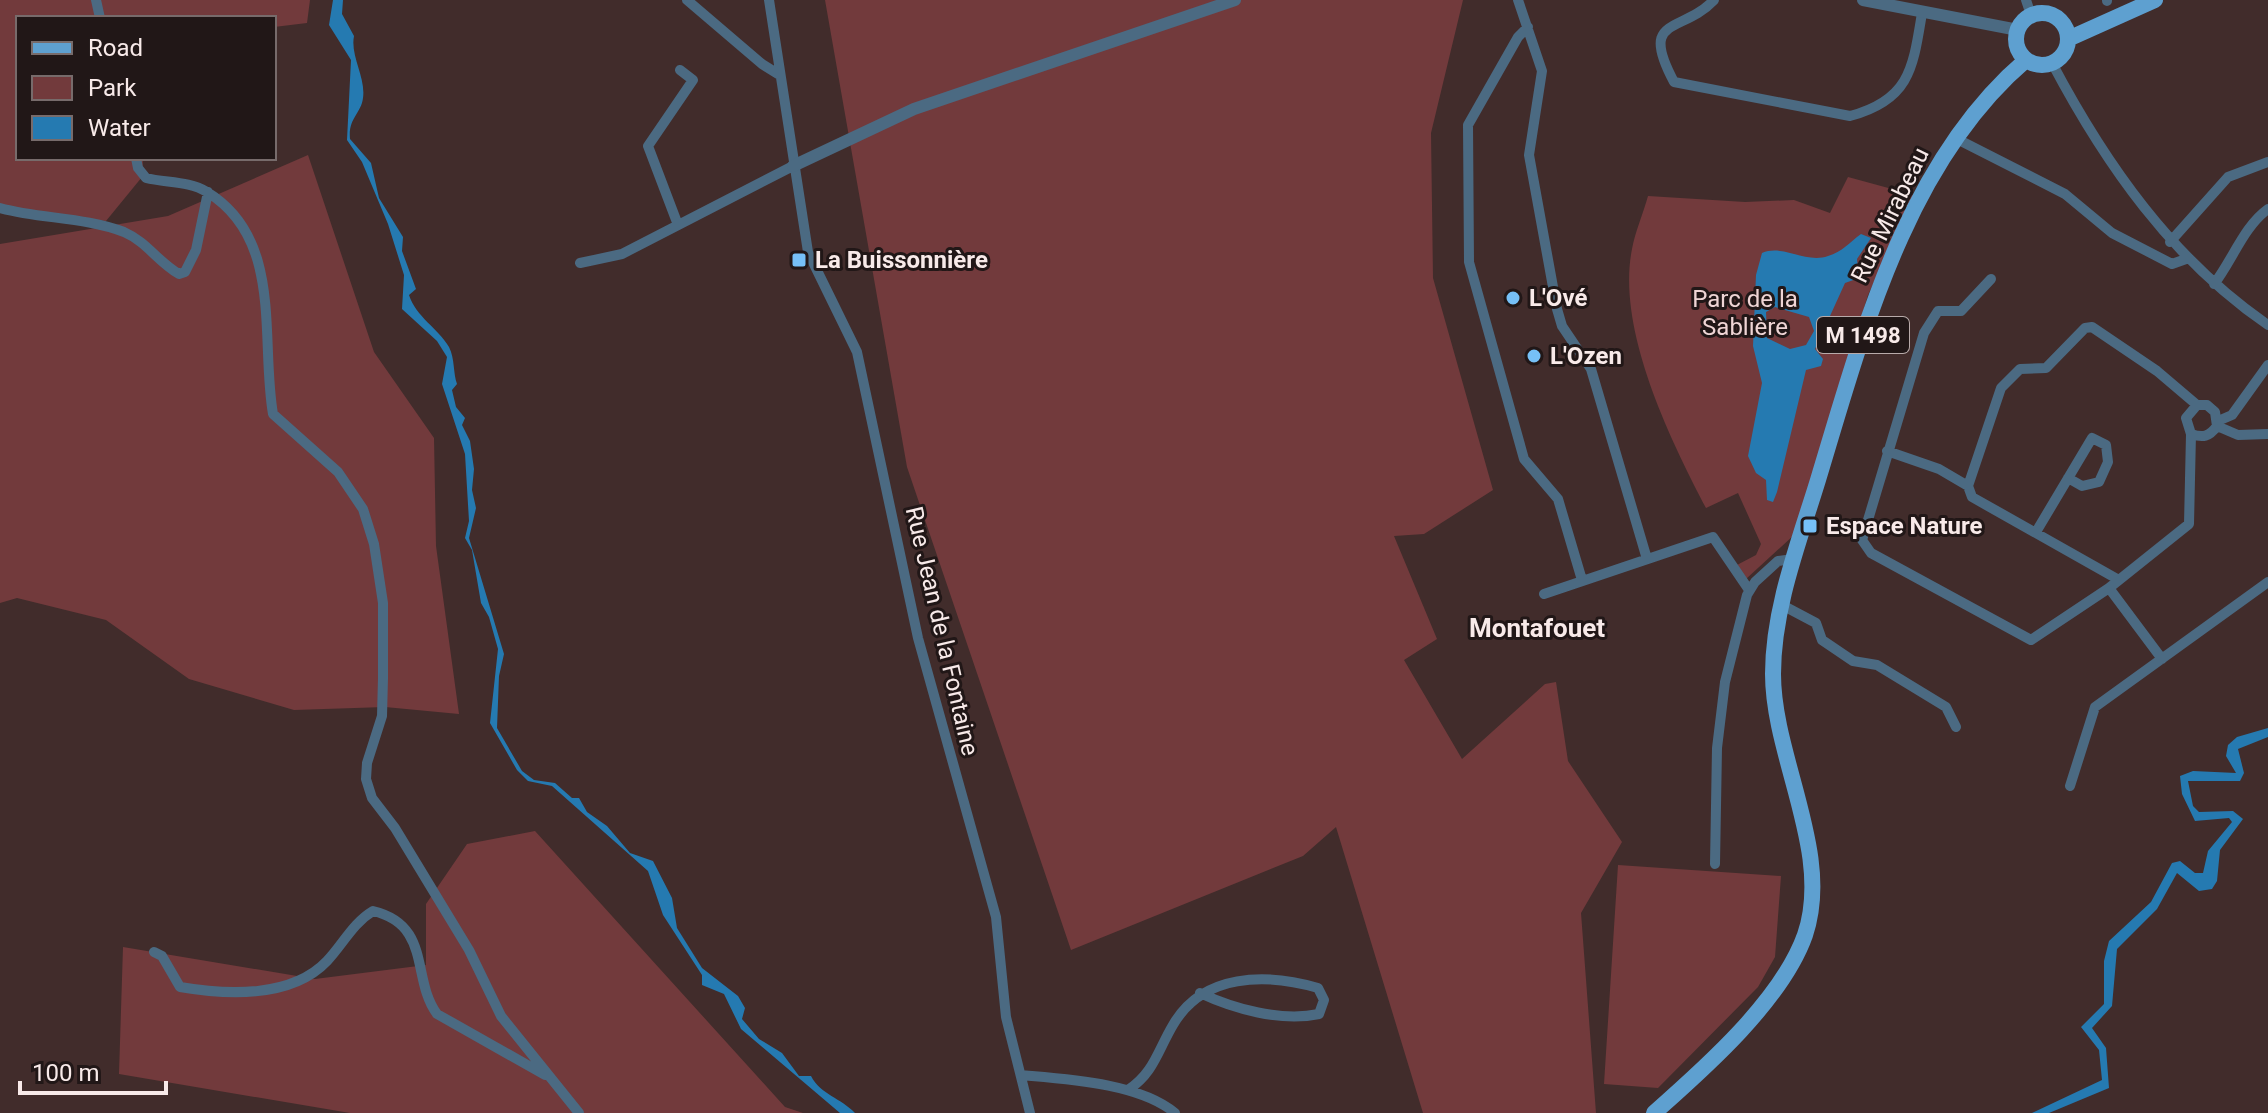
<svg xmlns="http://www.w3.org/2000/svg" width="2268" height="1113" viewBox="0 0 2268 1113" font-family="Roboto,sans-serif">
	<rect width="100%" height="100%" fill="#412c2b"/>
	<path fill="#723a3c" d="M0,0H310L307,23L274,27V18H18V158H143L142,177L106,221L0,213Z
		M825,0H1463L1431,133L1433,278L1493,490L1424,534L1394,536L1437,639L1404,660L1462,759L1545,684L1556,682L1568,761L1622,842L1581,913L1596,1113H1423L1336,827L1303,856L1071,950L907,467Z
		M308,155L374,352L434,438L436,546L459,714L385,707L294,710L189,679L106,620L17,598L0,603V244L168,216Z
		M1848,177L1914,195L1868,295L1794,535L1746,579L1735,566L1756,555L1761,544L1738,493L1706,508C1670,439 1616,329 1632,249C1635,232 1643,214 1648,196L1745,202L1794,200L1830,213Z
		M535,831L785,1107L803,1113H350L119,1074L123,947L315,979L426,965V904L467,844Z
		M1618,865L1781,876L1775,957L1758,987L1658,1088L1604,1084Z"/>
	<path fill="#257ab1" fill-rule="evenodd" d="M333,0H343L342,14L354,36C350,56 366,77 363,98C361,114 348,118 350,139L371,163L379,198L403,237L402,251L416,289L409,295C416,317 438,328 449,347C455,359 453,373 457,384L452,390L456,407L465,418L462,425L470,441L474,469L472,490L476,508L469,538L504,654L499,676L497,728L522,771L534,780L555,783L572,798H579L587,812L607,826L630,853L653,861L672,898L677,928L702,968L738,996L745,1008L742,1019L759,1039L782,1053L799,1076H811C821,1095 841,1098 855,1113H840L741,1029L724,994L702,985V975L663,915L648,871L552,786L528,781L517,770L490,723L498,649L489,617L481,603L472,550L465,538L469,521L465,454L442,384L447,357L437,341L402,309L404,275L388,224L362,162L347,140L351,60L329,25Z
		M1861,234L1871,238L1857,259L1859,278L1845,283L1815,349L1823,359L1821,366L1806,370L1777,492L1773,502L1767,500L1766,480L1756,473L1748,456L1762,383L1753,346L1756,275L1762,253C1783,244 1806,264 1828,256C1842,252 1850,242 1861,234ZM1775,307L1809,317L1814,331L1806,345L1790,349L1767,338L1766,312Z
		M2268,728V737L2238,749L2244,773L2240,781H2188L2193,806L2199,812L2233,811L2243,819L2220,850L2217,881L2212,889L2199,891L2177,873L2157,909L2117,949L2112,1006L2092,1028L2106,1048L2109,1088L2049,1113H2032L2102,1080L2099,1050L2081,1027L2104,1004V961L2109,941L2151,902L2172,863L2180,861L2195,873H2203L2208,851L2232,822L2229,818L2195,821L2182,794L2180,776L2193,771L2236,773L2226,756L2228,745L2237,737Z"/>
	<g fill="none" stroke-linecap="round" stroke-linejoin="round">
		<path stroke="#4b6a82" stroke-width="10" d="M96,0L100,18
			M687,0L762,64L778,74
			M769,0L808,252L857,352L918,638L996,917L1006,1017L1030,1113
			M1518,0L1542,71L1529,155L1557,309L1562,326L1591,369L1647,559
			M1714,0C1682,34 1638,15 1674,82L1850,116C1910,100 1913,68 1922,13
			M2026,0L2031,15
			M2107,0V1
			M1528,27L1518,37L1468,125L1469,262L1524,459L1558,499L1582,580
			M2052,63C2106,165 2172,259 2268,325
			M1955,138L2065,194L2112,233L2172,264L2186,259
			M136,158L138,168L146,178C166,183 189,181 207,192C284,239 260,339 273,414L338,472L363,509L374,544L383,603V678L382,716L367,763L366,779L372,798L395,828L469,950L501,1016L579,1113
			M0,208C41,219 84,217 124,232C147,242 158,262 179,274L185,272L196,250L208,192
			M678,225L648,146L693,80L680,70
			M2170,242L2228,177L2268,162
			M580,263L622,254L793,166
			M1991,279L1961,311H1938L1924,333L1862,540L1871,553L2031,640L2109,588L2189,524L2191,434L2186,418L2197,405H2207L2215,412L2217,426C2209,437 2203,438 2191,434
			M2214,284C2232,261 2244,226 2268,209
			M2218,421L2232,415L2268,365
			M2217,426L2238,435L2268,434
			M1887,451L1939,469L1968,486
			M2036,532L2092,438L2106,445L2108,462L2099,482L2082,486L2068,478
			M2119,580L1972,497L1968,486L2001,388L2020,369L2046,368L2085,328L2092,327L2157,371L2197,405
			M2109,588L2162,659
			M1544,594L1713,537L1749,590
			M1782,605L1816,623L1822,640L1853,661L1877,665L1946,707L1956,727
			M2070,786L2095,707L2268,582
			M1715,864L1717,748L1725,682L1747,595L1755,582L1778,561L1793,559
			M154,952L162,956L180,987C227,995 292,998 327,961C343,944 353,923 373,911C432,925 411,979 437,1014L545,1075
			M1021,1075C1066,1079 1140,1083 1175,1113
			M1128,1090C1154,1073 1158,1050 1173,1025C1203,973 1266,973 1318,988L1324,1000L1319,1014C1281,1022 1234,1009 1200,993"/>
		<path stroke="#4b6a82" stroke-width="12" d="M1863,0L2018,30
			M793,166L914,109L1235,0"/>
		<path stroke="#5ea0d0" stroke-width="16" d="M2016 39a26 26 0 1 1 52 0a26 26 0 1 1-52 0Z
			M2068,39L2155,0
			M1654,1113C1705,1068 1782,1000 1805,935C1833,853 1773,758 1773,674C1773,608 1799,542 1818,480C1862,335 1906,162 2026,60"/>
	</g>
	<g fill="#76c0f7" stroke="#211717" stroke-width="3">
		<rect x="791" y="252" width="16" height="16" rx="4"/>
		<circle cx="1513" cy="298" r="8"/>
		<circle cx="1534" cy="356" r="8"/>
		<rect x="1802" y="518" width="16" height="16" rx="4"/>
	</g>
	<g text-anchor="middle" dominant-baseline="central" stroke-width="6" stroke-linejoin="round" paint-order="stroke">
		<rect fill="#211717" stroke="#b8abaa" stroke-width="2" x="1817" y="317" width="92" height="36" rx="6"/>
		<g font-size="22" font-weight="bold" fill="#f8eae9">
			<text x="1863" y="335">M 1498</text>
		</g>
		<g font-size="24" fill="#f8eae9" stroke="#211717">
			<text transform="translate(1890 215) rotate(-64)">Rue Mirabeau</text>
			<text transform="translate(942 631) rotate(77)">Rue Jean de la Fontaine</text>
		</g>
		<g font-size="24" font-weight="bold" fill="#f8eae9" stroke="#211717" text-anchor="start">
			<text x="815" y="260">La Buissonnière</text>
			<text x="1529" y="298">L'Ové</text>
			<text x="1550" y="356">L'Ozen</text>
			<text x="1826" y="526">Espace Nature</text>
		</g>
		<g font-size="24" fill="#efd5d5" stroke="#211717">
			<text x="1745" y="299">Parc de la<tspan x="1745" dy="28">Sablière</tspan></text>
		</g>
		<g font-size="26" font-weight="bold" fill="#f8eae9" stroke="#211717">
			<text x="1537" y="628">Montafouet</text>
		</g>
	</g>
	<rect x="16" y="16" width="260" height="144" fill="#211717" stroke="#776b6b" stroke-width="2"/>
	<rect x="32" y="42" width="40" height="12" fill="#5ea0d0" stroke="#776b6b" stroke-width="2"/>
	<text x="88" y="56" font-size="24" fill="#f8eae9">Road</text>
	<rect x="32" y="76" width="40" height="24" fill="#723a3c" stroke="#776b6b" stroke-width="2"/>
	<text x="88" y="96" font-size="24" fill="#f8eae9">Park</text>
	<rect x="32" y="116" width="40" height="24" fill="#257ab1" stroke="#776b6b" stroke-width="2"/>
	<text x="88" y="136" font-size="24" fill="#f8eae9">Water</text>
	<path d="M20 1081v12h146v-12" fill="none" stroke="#f8eae9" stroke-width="4"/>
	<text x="32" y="1081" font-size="24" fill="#f8eae9" stroke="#211717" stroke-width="6" paint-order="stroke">100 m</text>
</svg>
